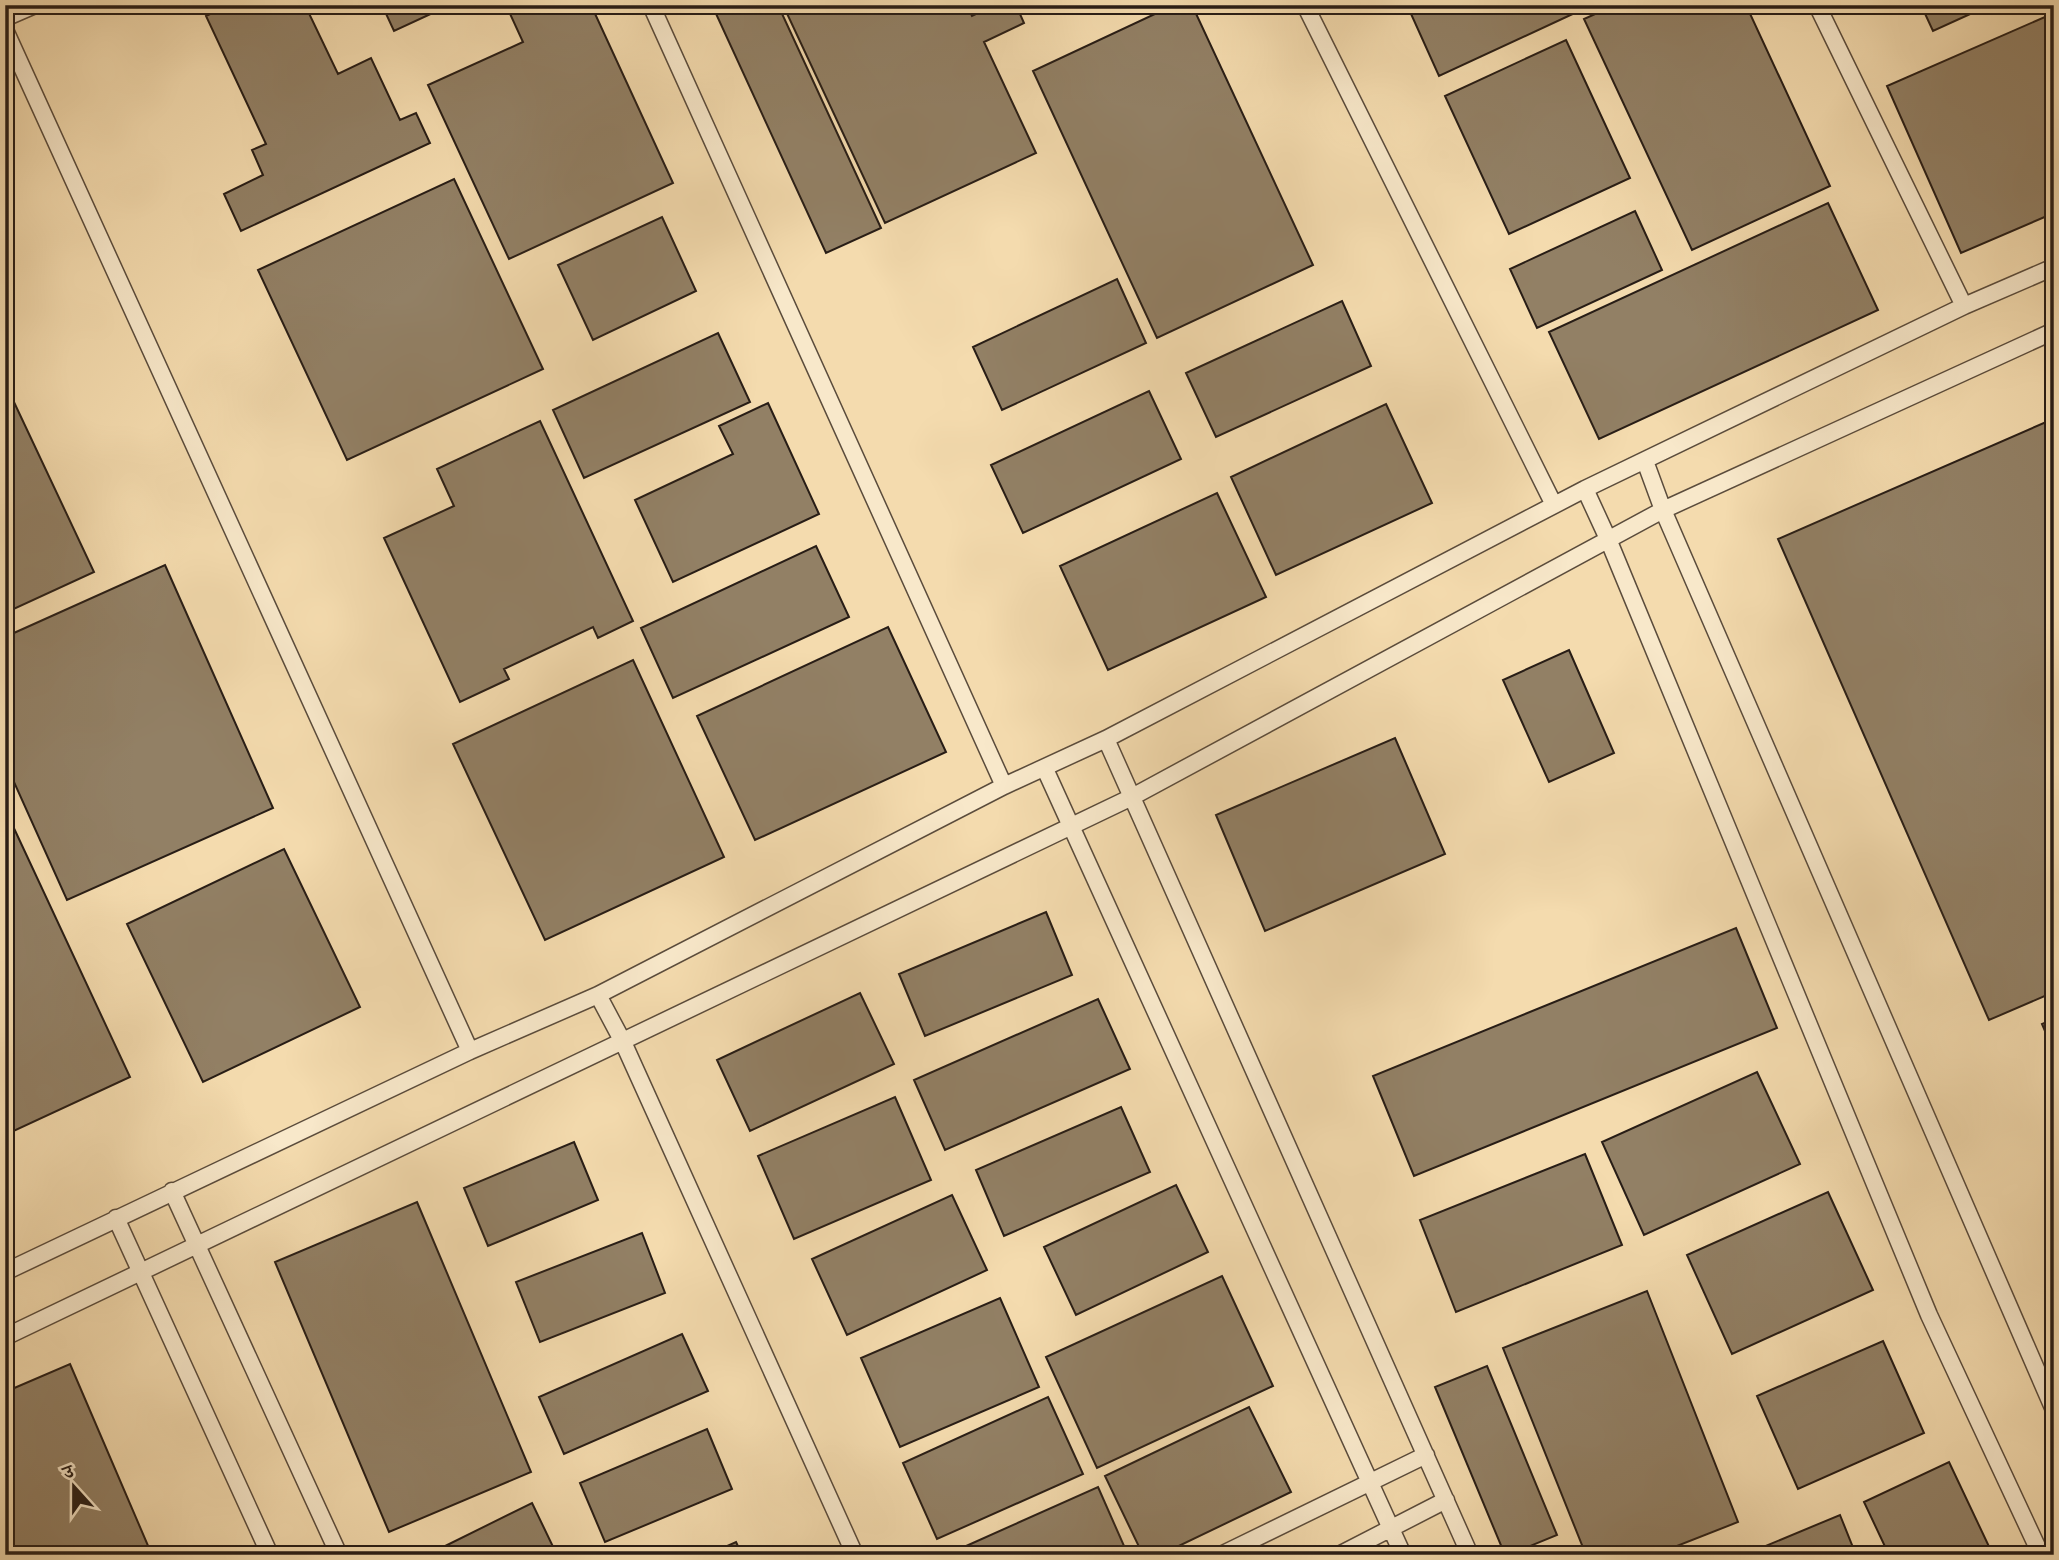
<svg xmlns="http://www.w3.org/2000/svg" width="2059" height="1560" viewBox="0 0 2059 1560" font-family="'IM FELL Great Primer','Noto Serif Devanagari',serif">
	<rect width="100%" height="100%" fill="#f4dbae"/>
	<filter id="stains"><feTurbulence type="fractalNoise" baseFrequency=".00286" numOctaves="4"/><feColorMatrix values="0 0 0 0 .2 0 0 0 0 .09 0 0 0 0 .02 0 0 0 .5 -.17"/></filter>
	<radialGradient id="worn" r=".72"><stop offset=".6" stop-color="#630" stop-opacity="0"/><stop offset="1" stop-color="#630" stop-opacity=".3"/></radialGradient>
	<path fill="#928065" stroke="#281d16" stroke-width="2" d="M228,5H305L338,74L371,58L400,120L416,113L430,143L241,231L224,194L263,175L252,150L266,144L206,16Z
		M382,5H450L394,31Z
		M506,5H591L673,183L509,259L428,85L523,42Z
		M712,5H778L881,228L826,253Z
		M783,5H967L972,16L995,5H1016L1024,23L984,42L1036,153L885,223Z
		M1027,5H1045L1030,12Z
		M1174,5H1192L1313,265L1157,338L1033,71Z
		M1407,5H1592L1439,76Z
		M1615,5H1746L1830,186L1692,250L1584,19Z
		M1921,5H1990L1933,31Z
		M2054,13V213L1961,253L1887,86Z
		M1566,40L1630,178L1509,234L1445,96Z
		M454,179L543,369L347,460L258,270Z
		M1828,203L1878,310L1599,439L1549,332Z
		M1635,211L1662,270L1537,328L1510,269Z
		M662,217L696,291L593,340L558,265Z
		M1117,279L1146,343L1002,410L973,347Z
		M1342,301L1371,366L1216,437L1186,373Z
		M718,333L750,402L584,478L553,410Z
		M5,383L94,572L5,613Z
		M1149,391L1181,459L1023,533L991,465Z
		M768,403L819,514L673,582L635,500L733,454L719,426Z
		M1386,404L1432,503L1276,575L1231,477Z
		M2053,419L2054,992L1989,1020L1778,539Z
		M540,421L633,621L598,638L593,627L504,669L509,679L460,702L384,538L454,506L437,469Z
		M1217,493L1266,597L1108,670L1060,566Z
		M816,546L849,617L673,698L641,628Z
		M165,565L273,808L67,900L5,762V637Z
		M888,627L946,752L755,840L697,716Z
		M1569,650L1614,753L1549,782L1503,680Z
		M633,660L724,857L545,940L453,744Z
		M1395,738L1445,854L1265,931L1216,815Z
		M5,809L130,1077L5,1135Z
		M284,849L360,1007L203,1082L127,924Z
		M1046,912L1072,975L925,1036L899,974Z
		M1736,928L1777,1028L1414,1176L1373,1076Z
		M860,993L894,1064L750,1131L717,1060Z
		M1098,999L1130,1069L945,1150L914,1080Z
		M2054,1019V1052L2042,1024Z
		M1757,1072L1800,1164L1644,1235L1602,1142Z
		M895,1097L931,1180L794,1239L758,1156Z
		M1121,1107L1150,1172L1004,1236L976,1170Z
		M574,1142L598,1200L488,1246L464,1188Z
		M1585,1154L1622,1245L1456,1312L1420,1220Z
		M1176,1185L1208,1252L1076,1315L1044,1247Z
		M1828,1192L1873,1290L1732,1354L1687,1255Z
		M952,1195L987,1270L847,1335L812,1259Z
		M417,1202L531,1472L389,1532L275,1262Z
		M642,1233L665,1293L540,1342L516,1282Z
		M1222,1276L1273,1386L1097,1468L1046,1357Z
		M1647,1291L1738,1522L1654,1555H1586L1503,1348Z
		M1000,1298L1039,1387L900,1447L861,1358Z
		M682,1334L708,1391L564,1454L539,1397Z
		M1883,1341L1924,1433L1798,1489L1757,1396Z
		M70,1364L152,1555H5V1392Z
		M1487,1366L1557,1535L1508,1555H1505L1435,1387Z
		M1048,1397L1083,1474L937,1539L903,1463Z
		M1249,1407L1291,1492L1160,1555H1143L1105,1476Z
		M707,1429L732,1489L605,1542L580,1483Z
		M1949,1462L1993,1555H1889L1864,1502Z
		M1098,1487L1128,1555H946Z
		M532,1503L557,1555H427Z
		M1840,1515L1856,1555H1744Z
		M736,1542L742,1555H707Z"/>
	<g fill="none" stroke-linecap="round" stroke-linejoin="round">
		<g stroke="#5b4c3c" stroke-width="19">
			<path id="lane" d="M651,5L1004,786
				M1305,5L1554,505
				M1817,5L1964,306
				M5,18L35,5
				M5,30L470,1051
				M1645,461L1663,510L2054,1410
				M1585,489L1608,539L1929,1315L2041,1555
				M1106,739L1470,1555
				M1045,769L1403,1555
				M598,995L623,1042L855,1555
				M172,1191L339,1555
				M116,1218L270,1555
				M5,1272L470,1051L598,995L1004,786L1106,739L1585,489L1964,306L2054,267
				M5,1337L1132,797L1663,510L2054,331
				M1221,1555L1426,1455
				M1339,1555L1446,1500"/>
		</g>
		<use href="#lane" stroke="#f8e8ca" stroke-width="16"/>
	</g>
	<rect width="2059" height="1560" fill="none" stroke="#f4dbae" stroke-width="28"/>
	<rect x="7" y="7" width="2045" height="1546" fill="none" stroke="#281d16" stroke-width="3.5"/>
	<rect x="14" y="14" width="2031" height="1532" fill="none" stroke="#281d16" stroke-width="2"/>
	<g transform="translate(74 1487) rotate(339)" stroke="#f8e8ca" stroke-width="5" paint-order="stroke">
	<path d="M0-5L12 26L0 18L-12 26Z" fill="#281d16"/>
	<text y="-10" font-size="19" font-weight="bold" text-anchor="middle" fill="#281d16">उ</text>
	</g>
	<rect width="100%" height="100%" filter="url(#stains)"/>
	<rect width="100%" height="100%" fill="url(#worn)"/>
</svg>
